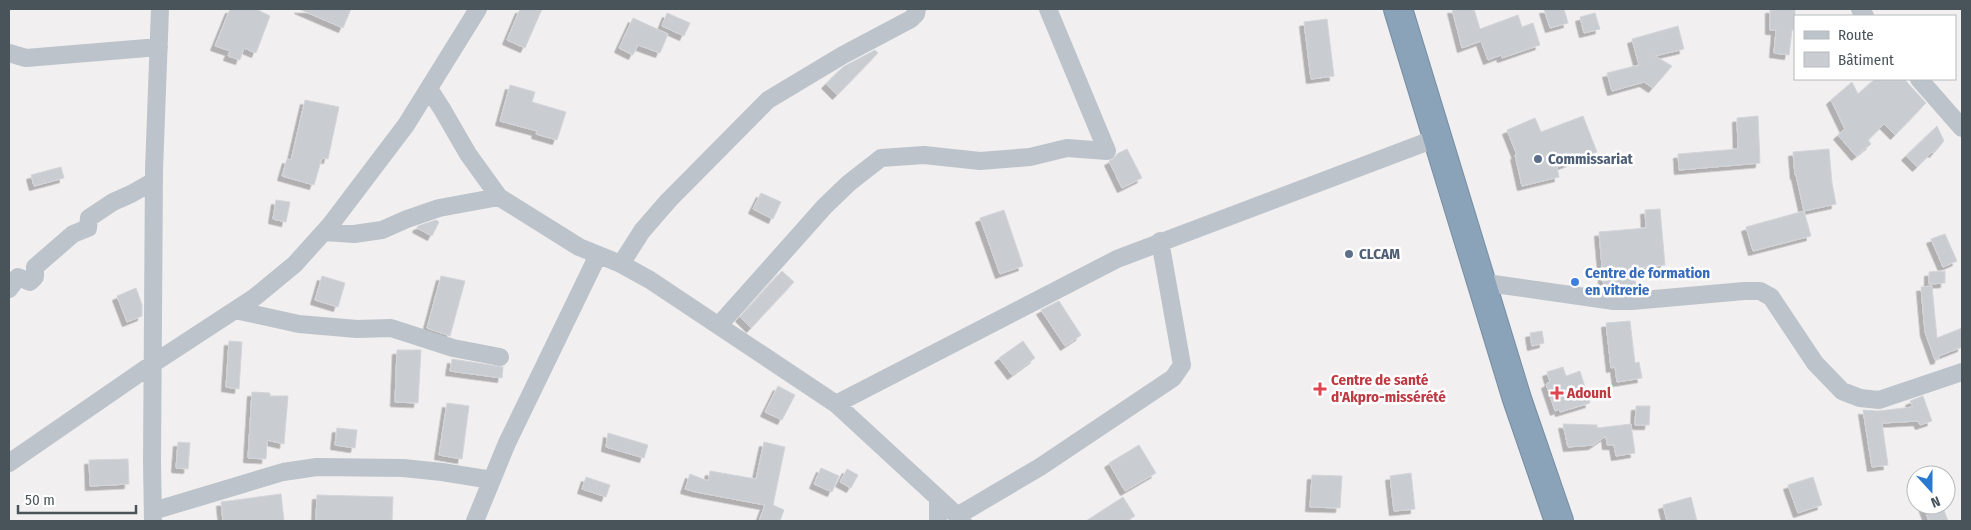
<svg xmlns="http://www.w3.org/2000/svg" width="1971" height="530" viewBox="0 0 1971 530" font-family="'Fira Sans Condensed',sans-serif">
	<defs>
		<filter id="shadow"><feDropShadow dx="-4.5" dy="4.5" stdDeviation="0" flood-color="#0004"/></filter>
	</defs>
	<rect width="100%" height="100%" fill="#f1efef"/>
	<path fill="#c9ccd1" stroke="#d3d5da" filter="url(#shadow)" d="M230,9H256L270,16L256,53L244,48L240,60L228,56L230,51L215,46Z
		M299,9H351L343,28Z
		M520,9H542L525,48L507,40Z
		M1452,9H1474L1480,29L1518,15L1522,27L1533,23L1540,45L1502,58L1501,55L1488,60L1481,41L1462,48Z
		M1544,9H1564L1568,23L1550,28Z
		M1770,9H1795V30H1792L1789,55L1774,53L1776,30H1770Z
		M667,13L690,23L684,36L662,26Z
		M1595,13L1600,29L1584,33L1580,17Z
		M633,18L668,34L660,53L638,45L633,55L619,48Z
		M1327,19L1334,76L1311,79L1304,22Z
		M1678,26L1684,49L1655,56L1672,66L1653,88L1644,82L1612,91L1607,73L1639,65L1632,39Z
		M875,50L878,53L837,95L826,84L843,67Z
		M1875,79H1904L1926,103L1895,135L1884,124L1868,140L1871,144L1856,156L1838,135L1845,129L1831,100L1852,82L1858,94Z
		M510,85L535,92L532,102L566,112L557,140L536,134L537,131L500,121Z
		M305,100L339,107L328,159L322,158L314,185L282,176L287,159L291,160Z
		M1583,116L1597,152L1557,167L1559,177L1522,186L1515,155H1517L1507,130L1535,118L1541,132Z
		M1758,116L1760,163L1679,170L1678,154L1738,149L1737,118Z
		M1937,126L1944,141L1934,153L1932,152L1917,167L1906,156Z
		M1127,149L1142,178L1122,188L1109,161L1115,158L1117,154Z
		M1829,149L1832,183L1836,204L1804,211L1796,175H1795L1793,152Z
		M61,167L64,178L34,186L31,175Z
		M761,193L781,202L773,219L753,209Z
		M276,200L290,202L286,222L273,219Z
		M1660,209L1665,265L1635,268L1636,290L1604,289L1599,232L1646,228L1645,210Z
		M1004,210L1023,266L1000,274L980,218Z
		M1804,211L1811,236L1753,251L1746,227Z
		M436,220L439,222L432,236L417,228L418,226Z
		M1945,234L1957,261L1943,267L1931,239Z
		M782,271L794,282L751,328L740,317Z
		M1945,271V283L1929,284V272Z
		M322,276L345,283L338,307L315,300Z
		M441,276L465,281L450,336L427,328Z
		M1932,286L1937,338L1962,328V347L1939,356V359L1935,360L1925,332L1921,287Z
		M136,288L142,305V316L127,322L117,296Z
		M1059,301L1081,335L1065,346L1041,310Z
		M1630,321L1635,363L1639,362L1642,378L1617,382L1615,367L1611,368L1606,323Z
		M1542,331L1544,343L1532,346L1530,333Z
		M229,341L242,342L239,389L226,387Z
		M1023,341L1035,358L1012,375L999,358Z
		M397,350H421L418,403L395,402Z
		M452,359L503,367L502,378L450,371Z
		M1563,367L1566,376L1580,371L1590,403L1560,412L1559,409L1555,411L1546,384L1550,382L1547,372Z
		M778,386L795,395L782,420L765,412Z
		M252,392L270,393V396H288L284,444L267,440L266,459L248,458Z
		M1923,396L1932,421L1920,425L1918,421L1882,423L1888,465L1872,467L1863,410L1878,411L1913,407L1910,401Z
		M447,403L469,406L462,459L439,455Z
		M1636,406H1650L1649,425H1635Z
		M1563,424L1597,425V428L1631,424L1635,453L1616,456L1614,445H1607L1606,436L1593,445L1568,447Z
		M337,428L357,430L355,448L335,445Z
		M608,433L648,445L644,458L606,447Z
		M178,442L190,443L188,469L176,468Z
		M764,442L785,447L773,505L784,510L780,521H759L765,505L696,492L685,489L690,474L708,481L710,471L756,479Z
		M1139,445L1156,473L1125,491L1109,463Z
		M128,459L129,484L90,486L89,460Z
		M821,468L839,476L832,492L814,484Z
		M847,469L858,475L851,488L840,482Z
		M1411,473L1415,509L1394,511L1390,476Z
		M1312,475L1342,476L1340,508L1310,507Z
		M586,477L610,485L606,497L582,489Z
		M1813,477L1822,505L1798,513L1788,485Z
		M281,494L284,521H223L221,502Z
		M317,495L393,497L392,521H316Z
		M1123,497L1135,516L1127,521H1086Z
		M1691,497L1697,521H1667L1663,505Z
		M1923,505H1942L1948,521H1929Z"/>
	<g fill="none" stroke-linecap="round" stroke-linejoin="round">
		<g stroke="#768ea4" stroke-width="30">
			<path id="highway" d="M1398,9L1517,399L1559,521"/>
		</g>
		<path stroke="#bcc3ca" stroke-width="18" d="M1860,9L1865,16
			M9,53L26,58L159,47
			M1919,79L1962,128
			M429,89L442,109L468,154L499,197L579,247L621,264L650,280L836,404L963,521
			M324,232L354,234L382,230L407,219L439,208L499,197
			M621,264L642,231L668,201L768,100L843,55L911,19L916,14L917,9
			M1480,282L1614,301H1632L1744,291H1760L1771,297L1815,363L1842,391L1860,398L1879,400L1962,372
			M9,289L18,277L30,282L35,277V267L73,234L88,228L89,218L113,202L131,194L154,181
			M235,310L299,324L357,329L391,328L453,348L500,357
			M719,325L825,206L849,183L881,158L924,155L980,161L1030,157L1067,148L1107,151L1048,9
			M836,404L1117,259L1437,138
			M9,463L154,363L255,297L295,264L331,224L406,125L478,9
			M153,511L283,472L317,467L403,468L442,472L492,480
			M957,516L1040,467L1173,378L1182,365L1160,241
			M153,521L152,461L154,170L160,9
			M475,521L507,443L598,255
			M938,521V498"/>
		<use href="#highway" stroke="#8ba3b9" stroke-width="28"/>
	</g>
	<g fill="#5c6f8a" stroke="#fff" stroke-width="2">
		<circle cx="1538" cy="159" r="5"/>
		<circle cx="1349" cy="254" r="5"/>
	</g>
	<circle fill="#3f7fe0" stroke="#fff" stroke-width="2" cx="1575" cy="282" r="5"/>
	<g fill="#e0444e" stroke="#fff" stroke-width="2">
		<path d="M1317.5 381.5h5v5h5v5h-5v5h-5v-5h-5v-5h5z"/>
		<path d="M1554.5 385.5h5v5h5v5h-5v5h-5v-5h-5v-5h5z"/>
	</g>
	<g text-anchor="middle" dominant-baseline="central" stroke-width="5" stroke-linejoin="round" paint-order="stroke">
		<g font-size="15" font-weight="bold" fill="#4e5e75" stroke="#fff" text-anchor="start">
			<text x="1548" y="159">Commissariat</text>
			<text x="1359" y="254">CLCAM</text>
		</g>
		<g font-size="15" font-weight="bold" fill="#366cbe" stroke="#fff" text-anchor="start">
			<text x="1585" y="273">Centre de formation<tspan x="1585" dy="17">en vitrerie</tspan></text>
		</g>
		<g font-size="15" font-weight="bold" fill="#be3a42" stroke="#fff" text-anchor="start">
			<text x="1331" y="380">Centre de santé<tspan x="1331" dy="17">d'Akpro-missérété</tspan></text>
			<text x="1567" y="393">Adounl</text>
		</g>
	</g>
	<rect width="1971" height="530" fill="none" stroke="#49535a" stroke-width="20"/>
	<rect x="1794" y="15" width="162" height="65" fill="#ffffff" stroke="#b6babd"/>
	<rect x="1804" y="31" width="25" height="8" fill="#bcc3ca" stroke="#b6babd"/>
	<text x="1838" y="40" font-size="15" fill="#49535a">Route</text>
	<rect x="1804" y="52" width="25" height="15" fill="#c9ccd1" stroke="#b6babd"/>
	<text x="1838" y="65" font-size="15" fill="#49535a">Bâtiment</text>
	<g transform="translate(1931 490) rotate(159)"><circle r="24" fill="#ffffff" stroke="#b6babd"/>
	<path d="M0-4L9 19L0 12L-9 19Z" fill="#2b79cf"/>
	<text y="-8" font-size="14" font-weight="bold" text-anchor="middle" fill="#49535a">N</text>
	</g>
	<path d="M18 505v8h118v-8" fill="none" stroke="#49535a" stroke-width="2.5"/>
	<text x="25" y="505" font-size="15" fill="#49535a" stroke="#ffffff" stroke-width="4" paint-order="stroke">50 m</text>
</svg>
